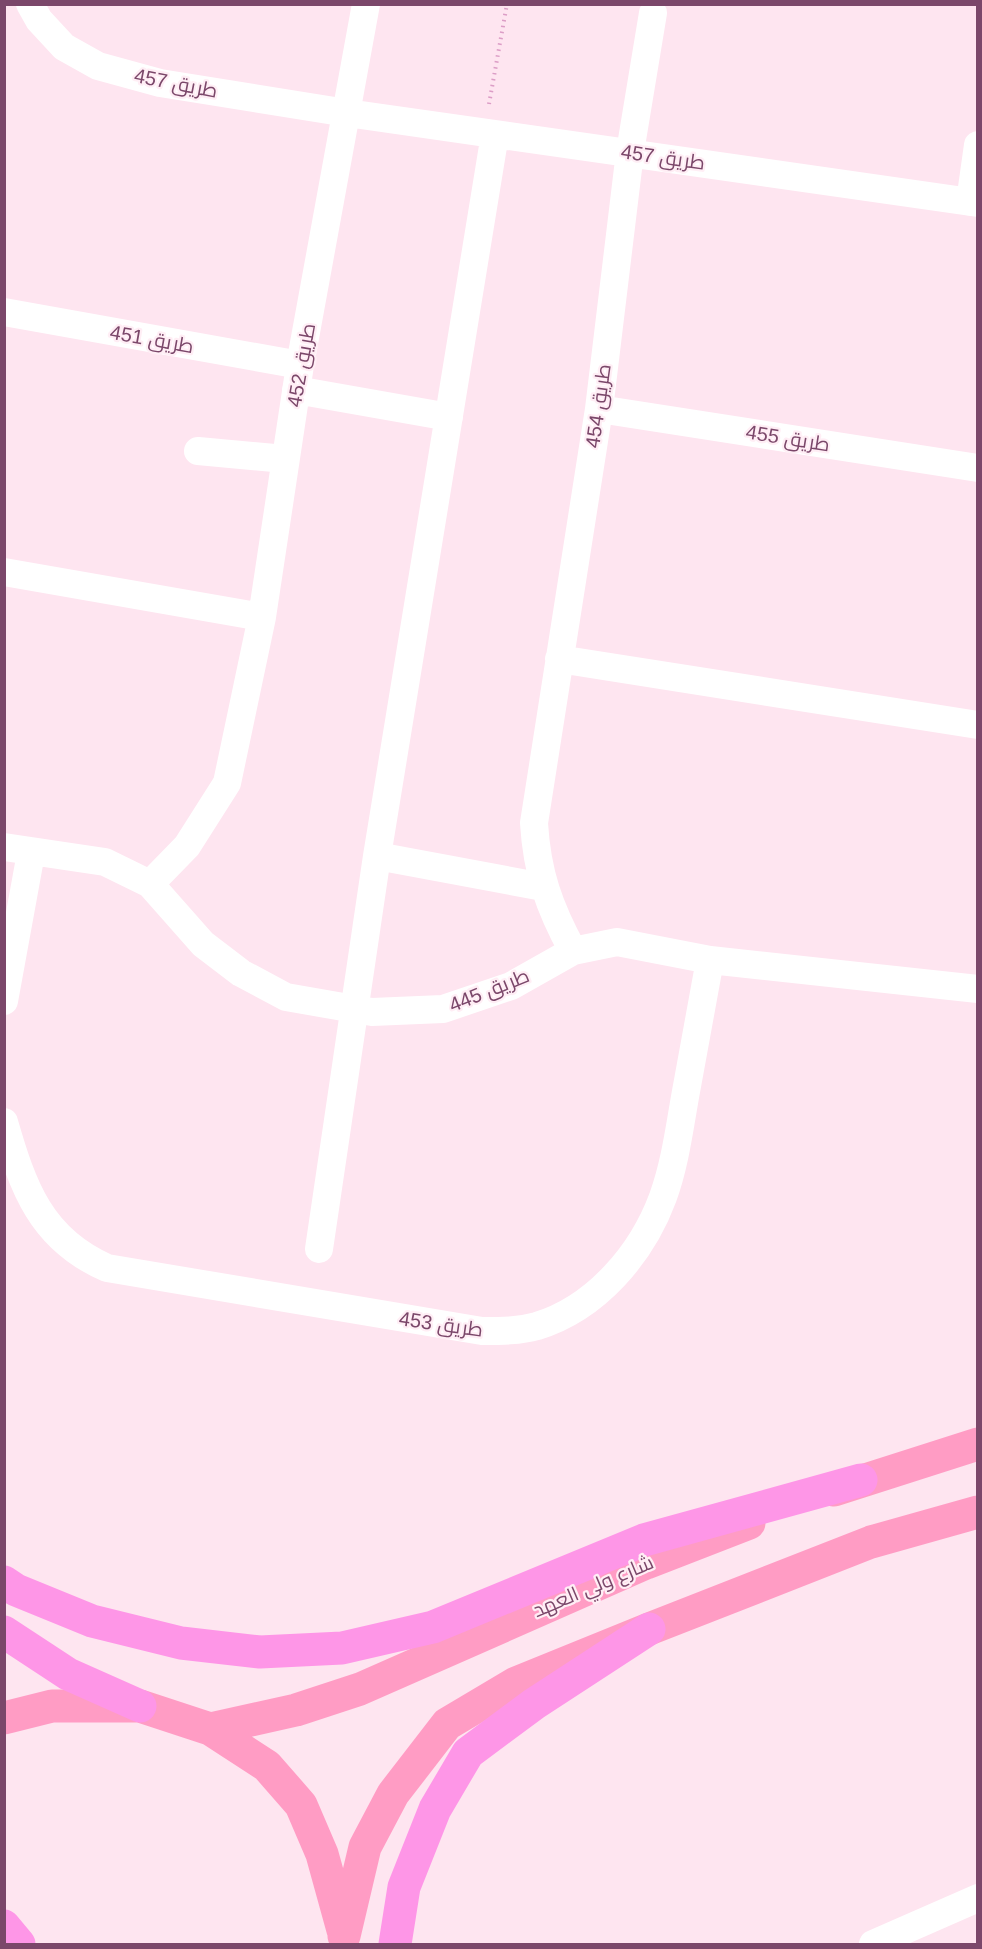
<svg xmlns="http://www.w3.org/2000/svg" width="982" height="1949" viewBox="0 0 982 1949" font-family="Arial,Cairo,sans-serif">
	<rect width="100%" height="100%" fill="#fee5f0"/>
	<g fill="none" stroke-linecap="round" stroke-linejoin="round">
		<path stroke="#dc9dc6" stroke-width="4" stroke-dasharray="1.5 4.5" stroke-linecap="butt" d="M489,104L507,4"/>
		<path stroke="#fff" stroke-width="28" d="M30,4L39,20L64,47L98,66L160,83L347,113L978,203
			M970,202L978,145
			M4,312L300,365
			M296,390L449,417
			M599,409L978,468
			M198,451L285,459
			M4,572L262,617
			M559,659L978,725
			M4,847L105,862L150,884L203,944L241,973L286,997L372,1012L443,1009L511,986L573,951L617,942L710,960L978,989
			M377,856L543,887
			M150,884L187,846L227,783L262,617L300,365L366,4
			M573,951C549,907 537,873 534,823L599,409L630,152L653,13
			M4,1001L31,853
			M4,1122C23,1188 41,1239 107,1268L482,1331C501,1331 519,1331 537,1326C596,1308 642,1254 663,1197C676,1161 680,1123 687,1086C695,1044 702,1002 710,960
			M319,1249L377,856L495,134
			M873,1944L978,1898"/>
		<path stroke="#ff9cc4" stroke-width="33" d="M834,1490L978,1444
			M4,1718L52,1706H140L210,1729L267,1766L301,1805L322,1854L343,1930
			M210,1729L296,1710L360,1689L646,1563L749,1523
			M344,1936L365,1847L393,1794L447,1724L516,1683L649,1629L871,1542L978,1512"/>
		<path stroke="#fe96e7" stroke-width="33" d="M4,1582L16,1590L92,1621L181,1643L260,1652L342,1648L433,1627L644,1540L861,1480
			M4,1632L68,1674L140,1706
			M4,1926L19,1944
			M395,1944L404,1887L435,1809L468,1753L534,1704L649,1629"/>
	</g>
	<g text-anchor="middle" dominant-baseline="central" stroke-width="4.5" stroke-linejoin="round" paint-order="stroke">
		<g font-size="20" fill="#7b476a" stroke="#ffeef5">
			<text transform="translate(176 83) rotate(11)">طريق 457</text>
			<text transform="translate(663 157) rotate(8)">طريق 457</text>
			<text transform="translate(152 339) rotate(10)">طريق 451</text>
			<text transform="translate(301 365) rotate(-80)">طريق 452</text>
			<text transform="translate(598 406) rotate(-82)">طريق 454</text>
			<text transform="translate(788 438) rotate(9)">طريق 455</text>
			<text transform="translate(489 990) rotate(-22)">طريق 445</text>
			<text transform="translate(441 1324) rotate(8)">طريق 453</text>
			<text transform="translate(593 1586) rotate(-23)">شارع ولي العهد</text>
		</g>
	</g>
	<rect width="982" height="1949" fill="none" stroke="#7b476a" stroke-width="12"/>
</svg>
